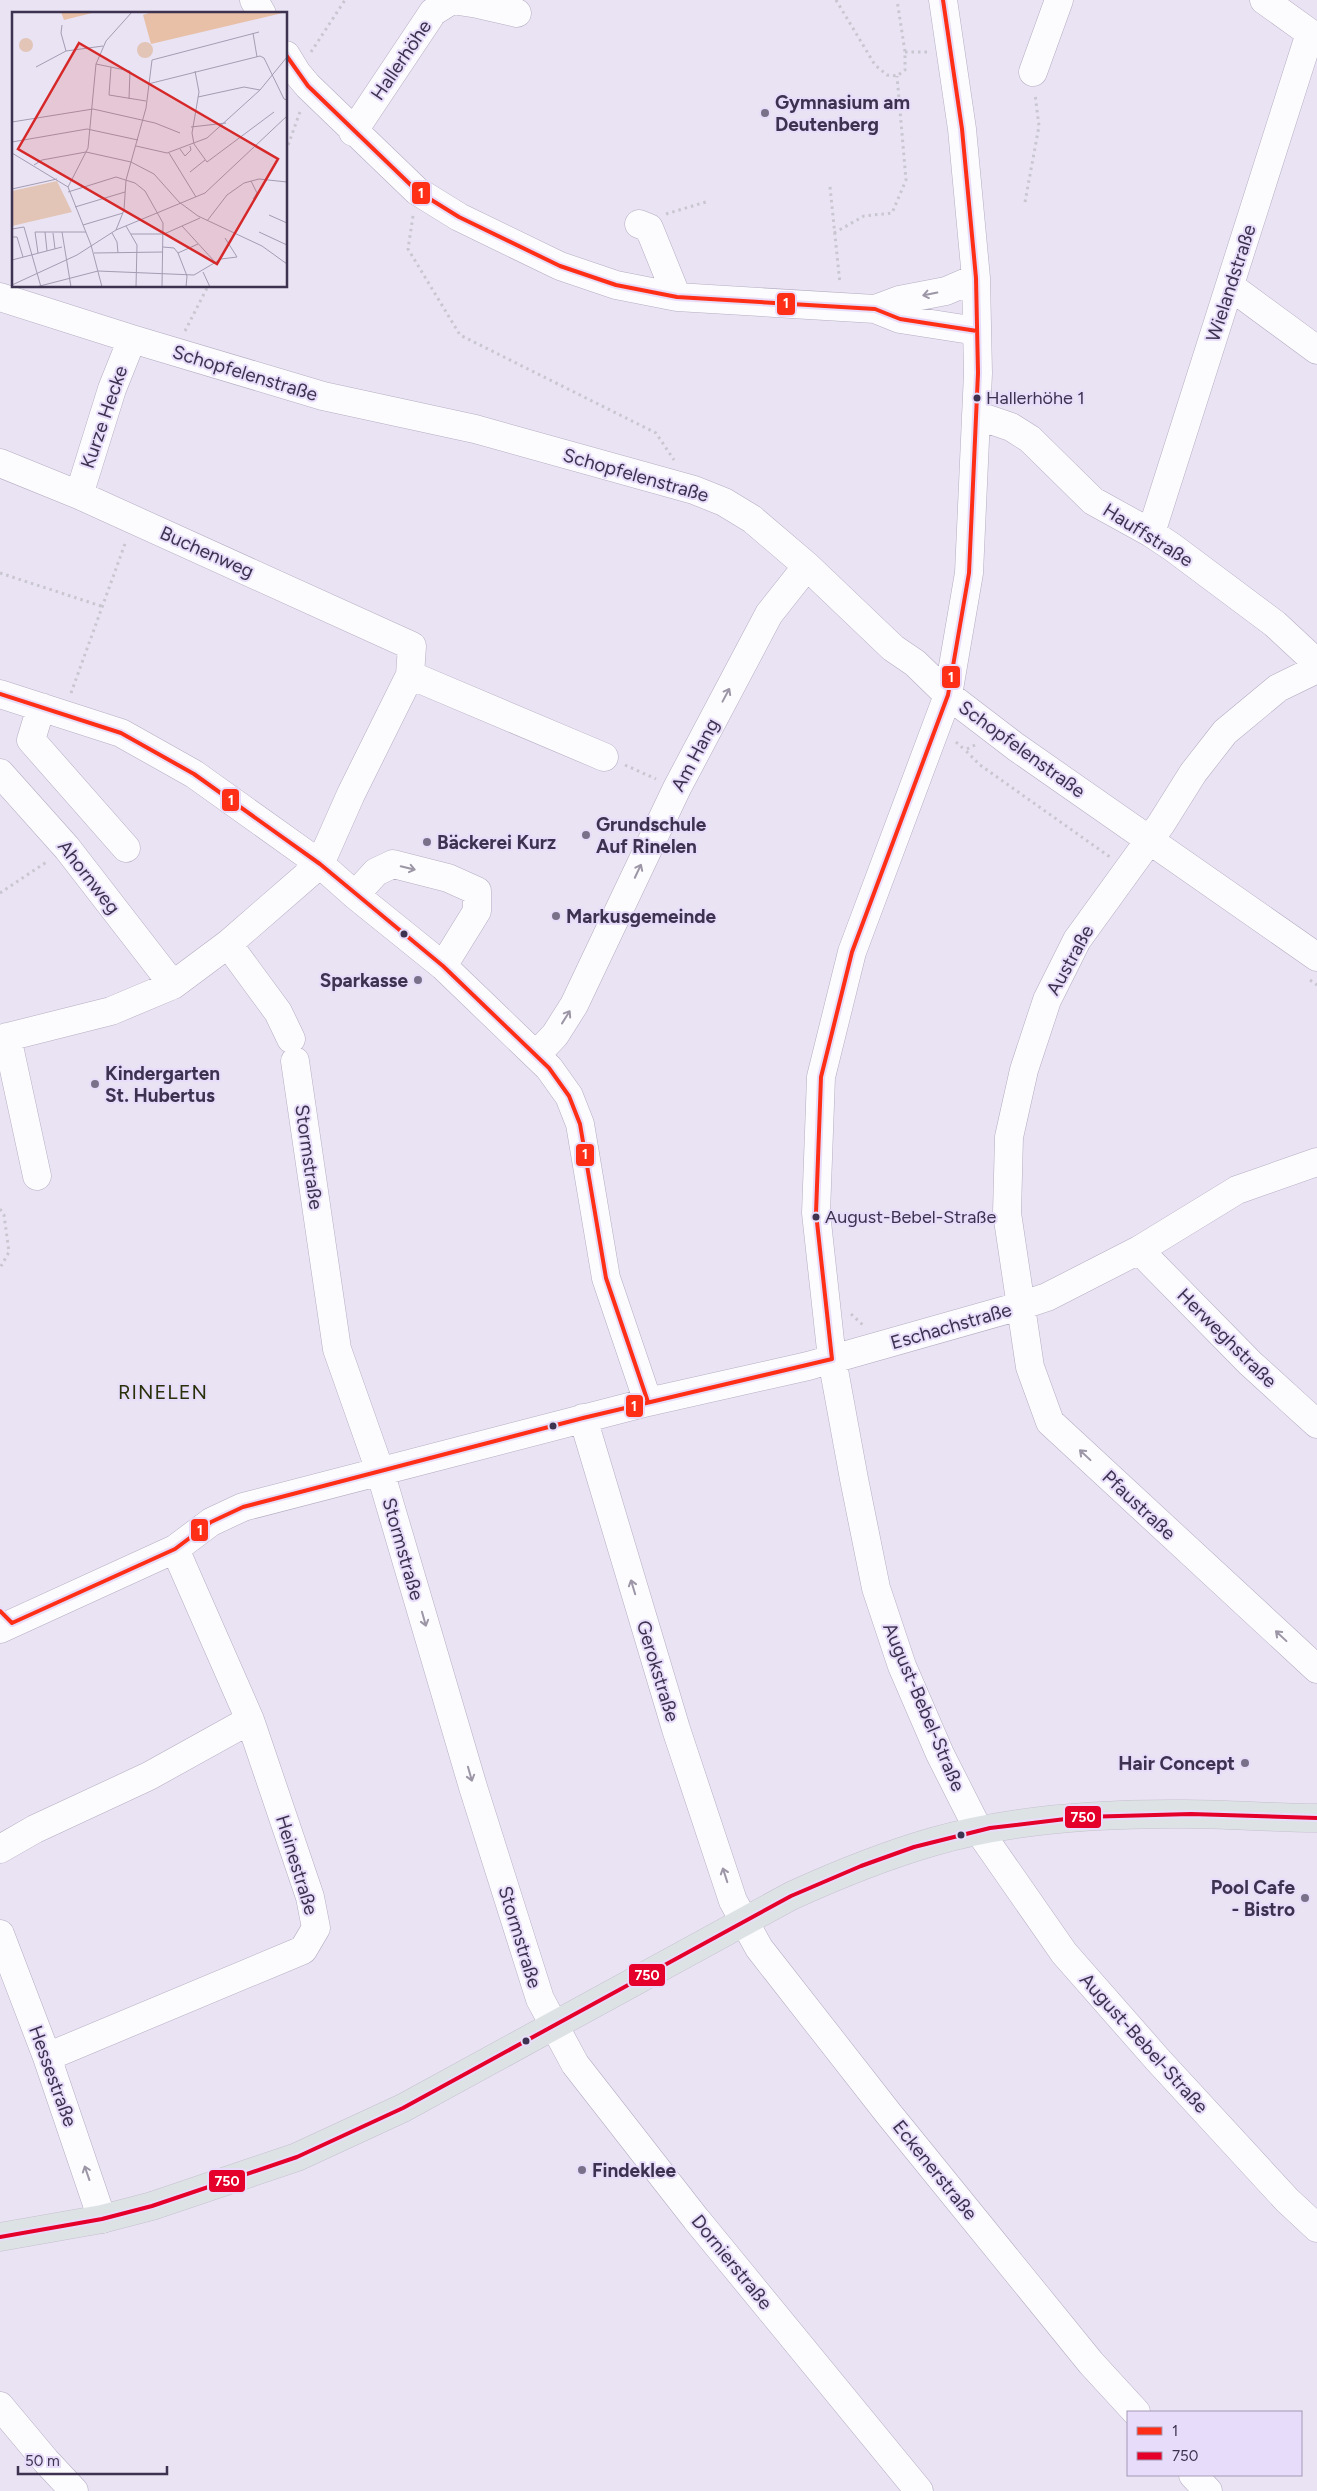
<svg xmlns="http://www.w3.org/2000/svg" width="1317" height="2491" viewBox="0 0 1317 2491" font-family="Figtree,sans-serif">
	<rect width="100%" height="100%" fill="#e9e3f4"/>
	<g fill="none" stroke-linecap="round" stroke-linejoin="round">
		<g stroke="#b5adc2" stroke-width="29">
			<path id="minor" d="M254,0L262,14
				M943,0L962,129L976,278L978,373L969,573L948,695L852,952L821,1077L816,1213L832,1359L854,1479L876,1588L902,1666L940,1754L979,1831L1064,1953L1158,2060L1287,2200L1317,2228
				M1264,0L1310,33L1317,36
				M286,55L297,73L308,86L417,191L459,217L560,266L616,285L677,297L875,309L900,319L977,331
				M1033,72L1059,0
				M353,132L433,12L452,0L478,4L517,13
				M639,224L649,228L677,297
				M1230,286L1317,350
				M0,297L132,339L323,396L475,429L694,490L724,502L752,519L807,566L893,648L915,663L948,695L1016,747L1317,957
				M875,309L899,300L946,291L976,278
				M976,415L1011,427L1030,439L1093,501L1151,533L1172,547L1275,624L1317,663
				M0,463L79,495L412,646L410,675L351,794L320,864L228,944L173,985L111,1011L0,1039
				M79,495L112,389L132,339
				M1151,533L1310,33
				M1317,669L1278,688L1225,732L1193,773L1161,824L1077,940L1047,1000L1024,1070L1009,1137L1007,1213L1030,1367L1050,1422L1317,1669
				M410,675L604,757
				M0,694L121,733L194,774L320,864L355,895L443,966L549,1068L569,1096L580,1124L606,1278L648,1402
				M41,707L31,740L126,848
				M0,773L67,848L173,985
				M355,895L376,872L393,864L448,878L477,891V911L443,966
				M228,944L278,1012L291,1039
				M7,1037L37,1176
				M536,1055L555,1035L574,1005L677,788L769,614L807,566
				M295,1061L337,1349L380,1471L473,1787L540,1999L575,2064L696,2219L919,2491
				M1139,1250L1250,1363L1317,1424
				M583,1418L676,1729L733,1901L759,1948L888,2113L1091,2363L1136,2412
				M0,1629L175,1549L211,1522L243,1507L648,1402L808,1366L1020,1306L1047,1297L1139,1250L1237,1190L1317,1162
				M0,1849L35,1829L149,1776L250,1720
				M0,1934L47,2057L102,2219
				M47,2057L303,1950L316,1928L310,1897L250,1720L175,1549
				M0,2406L46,2461L74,2491
				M1193,2475L1208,2491"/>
		</g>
		<g stroke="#c5c0ce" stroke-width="29">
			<path id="major" d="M0,2237L102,2219L152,2206L297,2157L403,2108L791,1896C837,1875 884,1856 932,1842C1007,1820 1095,1814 1173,1814C1221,1813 1269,1818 1317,1818"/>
		</g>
		<path stroke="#c9c6cf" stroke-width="3" stroke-dasharray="2.5 4" stroke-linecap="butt" d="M836,0L875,65L887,75L897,76L905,70V52L897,0
			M311,52L345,0
			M905,52H927
			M286,151L301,109
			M830,187L840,284
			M1025,202L1039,126L1035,94
			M666,214L709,201
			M413,216L408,249L460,335L656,433L674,460
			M834,233L864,216L892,213L906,180L897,76
			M185,331L208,286
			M0,573L101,606
			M71,693L126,541
			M956,742L965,750
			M975,745L965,750L980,765L1110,857
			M625,765L656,779
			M0,893L48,861
			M1310,980L1317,985
			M0,1209L4,1215L9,1252L0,1268
			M851,1314L864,1326"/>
		<use href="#minor" stroke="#fcfbfd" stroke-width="28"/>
		<use href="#major" stroke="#dde3e5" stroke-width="28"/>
		<g stroke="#e7ddfa" stroke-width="8">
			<path id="bus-1" d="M286,55L308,86L417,191L459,217L560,266L616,285L677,297L875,309L900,319L977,331
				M0,694L121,733L194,774L320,864L443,966L549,1068L569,1096L580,1124L606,1278L648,1402
				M0,1611L12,1623L175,1549L211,1522L243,1507L583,1418L832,1359L816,1213L821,1077L852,952L948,695L969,573L978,373L976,278L962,129L943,0"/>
		</g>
		<g stroke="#e7ddfa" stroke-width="8">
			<path id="bus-2" d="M0,2237L102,2219L152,2206L297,2157L403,2108L791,1896L861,1866L914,1847L990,1828L1082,1817L1191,1814L1317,1818"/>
		</g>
		<use href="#bus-1" stroke="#ff2e17" stroke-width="4"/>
		<use href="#bus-2" stroke="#e4002b" stroke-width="4"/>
	</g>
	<defs><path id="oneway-shaft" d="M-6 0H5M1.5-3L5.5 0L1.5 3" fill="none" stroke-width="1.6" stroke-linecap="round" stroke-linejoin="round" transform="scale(1.25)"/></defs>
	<g stroke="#9c96a6">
		<use href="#oneway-shaft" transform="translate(930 294) rotate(169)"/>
		<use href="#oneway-shaft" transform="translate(726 695) rotate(-62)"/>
		<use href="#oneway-shaft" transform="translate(408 868) rotate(14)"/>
		<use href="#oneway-shaft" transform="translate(638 871) rotate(-65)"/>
		<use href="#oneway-shaft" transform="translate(566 1017) rotate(-58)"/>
		<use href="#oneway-shaft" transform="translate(1085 1455) rotate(-137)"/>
		<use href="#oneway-shaft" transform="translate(633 1587) rotate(-107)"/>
		<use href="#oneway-shaft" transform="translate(424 1619) rotate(74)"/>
		<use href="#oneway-shaft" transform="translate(1281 1636) rotate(-137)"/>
		<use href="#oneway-shaft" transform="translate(470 1774) rotate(74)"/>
		<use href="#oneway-shaft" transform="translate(725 1875) rotate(-108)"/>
		<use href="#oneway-shaft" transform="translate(87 2173) rotate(-109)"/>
	</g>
	<g fill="#797089" stroke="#e7ddfa" stroke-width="2">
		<circle cx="765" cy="113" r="5"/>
		<circle cx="586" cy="835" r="5"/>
		<circle cx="427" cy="842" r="5"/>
		<circle cx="556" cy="916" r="5"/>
		<circle cx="418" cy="980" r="5"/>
		<circle cx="95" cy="1084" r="5"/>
		<circle cx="1245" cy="1763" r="5"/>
		<circle cx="1305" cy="1898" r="5"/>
		<circle cx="582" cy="2170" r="5"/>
	</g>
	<g fill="#3d324f" stroke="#e7ddfa" stroke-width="2">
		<circle cx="977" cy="398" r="4.5"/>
		<circle cx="404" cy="934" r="4.5"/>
		<circle cx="816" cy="1217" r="4.5"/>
		<circle cx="553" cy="1426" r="4.5"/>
		<circle cx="961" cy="1835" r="4.5"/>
		<circle cx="526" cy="2041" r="4.5"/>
	</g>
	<g text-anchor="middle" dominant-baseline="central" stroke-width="4" stroke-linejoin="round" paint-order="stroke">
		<g font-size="18" fill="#3d324f" stroke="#e7ddfa" text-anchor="start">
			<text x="986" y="398">Hallerhöhe 1</text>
			<text x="825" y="1217">August-Bebel-Straße</text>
		</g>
		<g font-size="19" fill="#3d324f" stroke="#e7ddfa">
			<text transform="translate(401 60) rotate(-56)">Hallerhöhe</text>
			<text transform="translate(1231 283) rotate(-72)">Wielandstraße</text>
			<text transform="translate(245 373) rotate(17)">Schopfelenstraße</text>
			<text transform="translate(104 417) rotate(-71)">Kurze Hecke</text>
			<text transform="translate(636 475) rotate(16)">Schopfelenstraße</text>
			<text transform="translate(1148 535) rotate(32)">Hauffstraße</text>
			<text transform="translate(207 552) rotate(24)">Buchenweg</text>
			<text transform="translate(1022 749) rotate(36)">Schopfelenstraße</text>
			<text transform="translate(695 755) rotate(-62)">Am Hang</text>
			<text transform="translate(89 877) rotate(52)">Ahornweg</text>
			<text transform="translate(1070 960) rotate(-61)">Austraße</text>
			<text transform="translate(309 1157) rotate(82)">Stormstraße</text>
			<text transform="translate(951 1326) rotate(-16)">Eschachstraße</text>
			<text transform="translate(1227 1338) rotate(45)">Herweghstraße</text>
			<text transform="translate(1139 1505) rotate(43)">Pfaustraße</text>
			<text transform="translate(403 1549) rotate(74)">Stormstraße</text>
			<text transform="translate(658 1671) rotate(73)">Gerokstraße</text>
			<text transform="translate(924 1707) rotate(67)">August-Bebel-Straße</text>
			<text transform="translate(297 1865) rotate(73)">Heinestraße</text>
			<text transform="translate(520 1937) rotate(73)">Stormstraße</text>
			<text transform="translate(1144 2043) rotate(48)">August-Bebel-Straße</text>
			<text transform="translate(53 2076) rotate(70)">Hessestraße</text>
			<text transform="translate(935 2170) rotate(51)">Eckenerstraße</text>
			<text transform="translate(732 2262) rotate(51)">Dornierstraße</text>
		</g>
		<g font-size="19" font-weight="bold" fill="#3d324f" stroke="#e7ddfa" text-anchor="start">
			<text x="775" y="102">Gymnasium am<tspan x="775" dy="22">Deutenberg</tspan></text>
			<text x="596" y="824">Grundschule<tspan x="596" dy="22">Auf Rinelen</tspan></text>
			<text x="437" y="842">Bäckerei Kurz</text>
			<text x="566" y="916">Markusgemeinde</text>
			<text x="408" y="980" text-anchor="end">Sparkasse</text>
			<text x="105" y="1073">Kindergarten<tspan x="105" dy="22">St. Hubertus</tspan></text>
			<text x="1235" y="1763" text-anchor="end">Hair Concept</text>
			<text x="1295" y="1887" text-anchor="end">Pool Cafe<tspan x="1295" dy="22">- Bistro</tspan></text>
			<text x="592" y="2170">Findeklee</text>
		</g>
		<g font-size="20" letter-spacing="1" fill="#29310a" stroke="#e7ddfa">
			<text x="163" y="1392">RINELEN</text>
		</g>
	</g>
	<g transform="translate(12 12)">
		<rect width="275" height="275" fill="#e9e3f4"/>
		<path d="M7 33a7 7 0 1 1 14 0a7 7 0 1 1-14 0ZM125 38a8 8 0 1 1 16 0a8 8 0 1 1-16 0ZM45,169L60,200L0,214V179Z" fill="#e2c5b7"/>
		<path d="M49,0H84L52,8ZM140,0H275L139,32L131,3Z" fill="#e8c0a8"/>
		<path fill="none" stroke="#a49cb2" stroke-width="1" d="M50,13L49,21L54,39M241,21L245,45M84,52L118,59L117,87M24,55L54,39L91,34M99,55L97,83L134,89M183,59L187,80L180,121L182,132L195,150L262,100M136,72L248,44L252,46L272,87L275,88M186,85L232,75L248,78M0,110L81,97L143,111L168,121M179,115L214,111M0,130L75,117L126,128M124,134L155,141L195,126L248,78L275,45M168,137L173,144L179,138L178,134M0,141L56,175M157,141L184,185M22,153L30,148L74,140L119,150L142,162L167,190L186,204L250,234L275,252M178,160L193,148M239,169L245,181L241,187M0,177L45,167M56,180L104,165L123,171L133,179L151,211L150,275M63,195L113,180M257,203L275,211M195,209L215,183L232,171L247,167L275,170M71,213L111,201M114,214L125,233L124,275M170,214L203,250M0,217L12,215L29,275M104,218L112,198L114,168L134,96L140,48L247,20M33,220L35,239M50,220L59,275M247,220L275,233M41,221L43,237M100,221L105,230L106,241M119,222H152L188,206M0,225H5L11,245M151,235L162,236L166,241L175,264L174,275M26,241L23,220H74M82,241L151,240M166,241L186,232M0,248L50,235M191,260L198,275M0,273L65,243L104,218L193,181L275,104M24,275L86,259L182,263L209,247L225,245L213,226M90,275L79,233L56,175L76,136L84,52L94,29L120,0"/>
		<path fill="#d62828" fill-opacity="0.15" stroke="#d62828" stroke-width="2.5" d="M67,31L266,147L205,252L6,137Z"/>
		<rect width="275" height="275" fill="none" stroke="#3d324f" stroke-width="2.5"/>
	</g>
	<g stroke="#e7ddfa" stroke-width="2">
		<rect x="411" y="181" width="20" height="24" rx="5" fill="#ff2e17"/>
		<rect x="776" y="292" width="20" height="24" rx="5" fill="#ff2e17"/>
		<rect x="941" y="665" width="20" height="24" rx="5" fill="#ff2e17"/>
		<rect x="221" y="788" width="19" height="24" rx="5" fill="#ff2e17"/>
		<rect x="575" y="1143" width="20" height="24" rx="5" fill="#ff2e17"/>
		<rect x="625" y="1394" width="19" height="24" rx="5" fill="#ff2e17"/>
		<rect x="190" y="1518" width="19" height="24" rx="5" fill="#ff2e17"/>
		<rect x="1064" y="1805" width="38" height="24" rx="5" fill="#e4002b"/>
		<rect x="628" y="1963" width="38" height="24" rx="5" fill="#e4002b"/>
		<rect x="208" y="2169" width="38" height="24" rx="5" fill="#e4002b"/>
	</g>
	<g font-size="14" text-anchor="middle" font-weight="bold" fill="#fff">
		<text x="421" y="198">1</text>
		<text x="786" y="308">1</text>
		<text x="951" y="682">1</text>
		<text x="231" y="805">1</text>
		<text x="585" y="1159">1</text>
		<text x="634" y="1411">1</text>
		<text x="200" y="1535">1</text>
		<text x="1083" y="1822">750</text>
		<text x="647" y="1980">750</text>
		<text x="227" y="2186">750</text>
	</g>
	<rect x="1127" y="2411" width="175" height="65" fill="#e7ddfa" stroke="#a399b6"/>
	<rect x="1137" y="2427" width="25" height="8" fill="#ff2e17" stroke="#a399b6"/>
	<text x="1172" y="2436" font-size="15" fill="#3d324f">1</text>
	<rect x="1137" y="2452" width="25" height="8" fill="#e4002b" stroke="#a399b6"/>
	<text x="1172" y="2461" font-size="15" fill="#3d324f">750</text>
	<path d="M18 2466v8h149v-8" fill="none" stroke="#3d324f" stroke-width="2.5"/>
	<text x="25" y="2466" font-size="15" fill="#3d324f" stroke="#e7ddfa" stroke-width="4" paint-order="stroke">50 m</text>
</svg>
